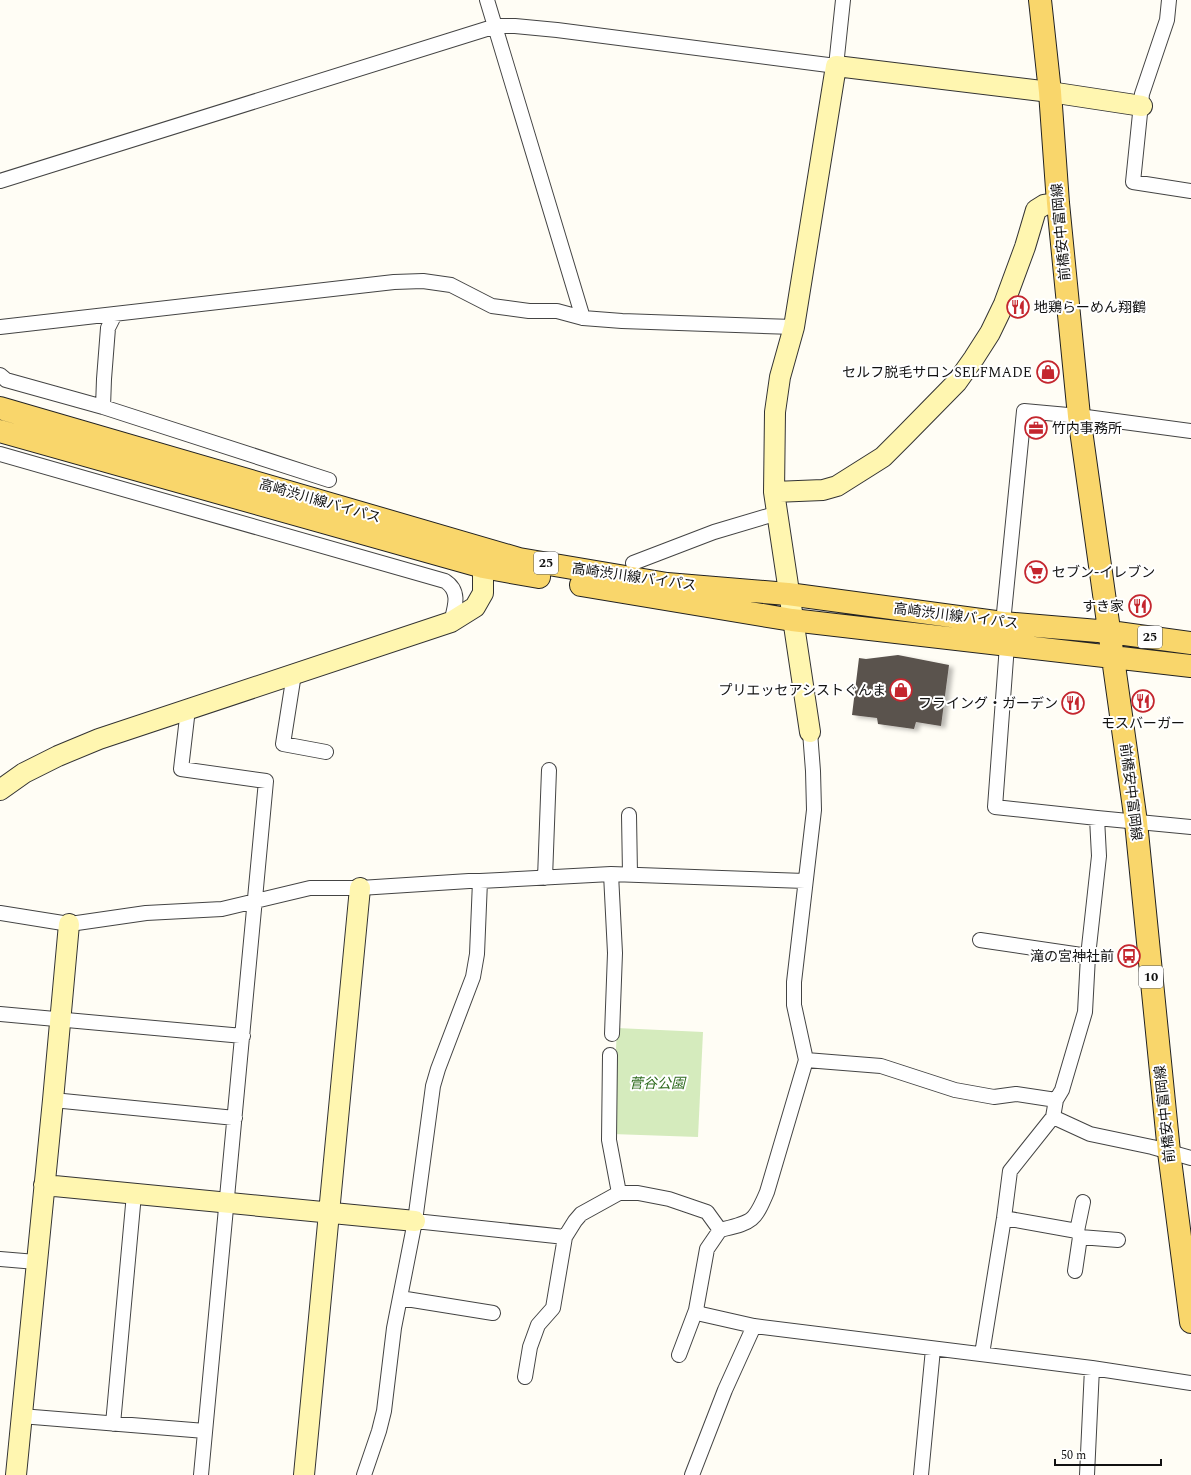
<svg xmlns="http://www.w3.org/2000/svg" width="1191" height="1475" viewBox="0 0 1191 1475" font-family="Spectral,'Noto Sans JP',serif">
	<defs>
		<filter id="shadow"><feDropShadow dx="4.5" dy="2.5" stdDeviation="2" flood-color="#0004"/></filter>
	</defs>
	<rect width="100%" height="100%" fill="#fffdf5"/>
	<path fill="#d5ebbd" d="M617,1028L703,1032L698,1137L612,1134Z"/>
	<path fill="#5a524d" filter="url(#shadow)" d="M898,655L949,665L941,726L916,722L914,729L878,724L877,718L852,715L859,658L866,659Z"/>
	<g fill="none" stroke-linecap="round" stroke-linejoin="round">
		<g stroke="#444" stroke-width="16">
			<path id="street" d="M487,0L583,318
				M1169,0L1167,20L1142,94L1133,182L1191,191
				M0,181L496,26H515L557,30L836,66L843,0
				M0,327L394,282L423,281L451,285L492,306L529,311H557L583,318L622,321L794,327
				M0,375L6,380L103,407L329,480
				M103,407L104,379L108,328L115,314
				M0,454L445,581C461,591 455,607 451,622
				M633,563L714,532L778,513
				M1003,623L1024,411L1079,416L1191,431
				M1007,645L995,807L1097,818L1191,827
				M294,674L283,744L326,752
				M188,709L181,769L266,781L201,1475
				M629,815L630,874
				M611,874L615,953L612,1034
				M545,878L549,770
				M0,913L69,924L77,923L146,913L222,909L310,888H360L469,881H480L611,874L805,881
				M980,940L1088,956
				M0,1014L243,1036
				M610,1055L609,1140L619,1193
				M806,1060L881,1066L955,1090L994,1097L1016,1094L1056,1100
				M53,1100L235,1118
				M1053,1117L1090,1134L1152,1147L1191,1158
				M1004,1218L1077,1231L1080,1237L1118,1240
				M415,1221L433,1086L438,1069L473,977L477,954L480,881
				M720,1230L707,1249L696,1310L701,1314L754,1326L1092,1368L1191,1383
				M1077,1231L1083,1202
				M0,1259L36,1262
				M1075,1271L1080,1237
				M400,1298L493,1313
				M982,1354L1004,1218L1010,1171L1053,1117L1056,1100L1062,1090L1085,1012L1088,956L1099,856L1097,818
				M679,1355L696,1310
				M525,1377L530,1347L538,1325L553,1308L565,1237L575,1221L581,1214L619,1193H638L669,1199L707,1212L720,1230C752,1222 754,1223 767,1192L806,1060L794,1005V982L814,810L813,771L810,732
				M21,1416L205,1431
				M113,1424L134,1194
				M364,1475L379,1431L384,1411L394,1328L415,1221L565,1237
				M692,1475L725,1390L754,1326
				M921,1475L933,1349
				M1087,1475L1092,1368"/>
		</g>
		<g stroke="#333" stroke-width="22">
			<path id="secondary" d="M774,492L823,490L837,486L883,457L904,436L957,382L974,358L990,333L1004,304L1025,247L1036,210L1044,205L1058,203
				M810,732L774,492L775,412L780,377L794,327L836,66L1050,92L1142,106
				M0,790L24,773L58,756L99,739L451,622L475,607L483,593V567
				M44,1185L415,1221
				M16,1475L53,1100L69,924
				M304,1475L360,888"/>
		</g>
		<g stroke="#222" stroke-width="24">
			<path id="primary" d="M1040,0L1050,92L1058,203L1079,416L1136,822L1169,1152L1191,1322
				M0,408L519,559L667,584L788,594L1003,623L1110,632L1191,643
				M0,431L483,567L539,577
				M581,585L792,620L1191,666"/>
		</g>
		<use href="#street" stroke="#fff" stroke-width="14"/>
		<use href="#secondary" stroke="#fff6b0" stroke-width="20"/>
		<use href="#primary" stroke="#f9d66b" stroke-width="22"/>
	</g>
	<defs>
		<g id="restaurant-ring" transform="scale(1.15)"><circle r="9.5" fill="#fff" stroke="#c4262e" stroke-width="1.5"/><path d="M-5-6h1v4h1v-4h1v4h1v-4h1v5L-1.5 .5V6h-2V.5L-5-1ZM5-6V6H3V1.5H1.5Q1.5-4 5-6Z" fill="#c4262e"/></g>
		<g id="shop-ring" transform="scale(1.15)"><circle r="9.5" fill="#fff" stroke="#c4262e" stroke-width="1.5"/><path d="M-5-2.5h2.3a2.7 3.5 0 0 1 5.4 0H5L5.5 6h-11ZM-1.5-2.5h3a1.5 2.3 0 0 0-3 0Z" fill="#c4262e"/></g>
		<g id="office-ring" transform="scale(1.15)"><circle r="9.5" fill="#fff" stroke="#c4262e" stroke-width="1.5"/><path d="M-6-3h4V-5.5h4V-3h4V5H-6ZM-1-4.5V-3h2v-1.5ZM-6 0V1H6V0Z" fill="#c4262e"/></g>
		<g id="supermarket-ring" transform="scale(1.15)"><circle r="9.5" fill="#fff" stroke="#c4262e" stroke-width="1.5"/><path d="M-6-5.5h2.5l.6 2H6L4.5 2H-2.5L-4.4-4H-6ZM-1.5 3.2a1.3 1.3 0 1 0 .1 0ZM3 3.2a1.3 1.3 0 1 0 .1 0Z" fill="#c4262e"/></g>
		<g id="bus-ring" transform="scale(1.15)"><circle r="9.5" fill="#fff" stroke="#c4262e" stroke-width="1.5"/><path d="M-5-6H5V4H4V6H2V4H-2V6H-4V4H-5ZM-3.5-4V0h7V-4ZM-3.5 1.2v1.5H-2V1.2ZM2 1.2v1.5H3.5V1.2Z" fill="#c4262e"/></g>
	</defs>
	<g fill-rule="evenodd">
		<use href="#restaurant-ring" x="1018" y="307"/>
		<use href="#shop-ring" x="1048" y="372"/>
		<use href="#office-ring" x="1036" y="428"/>
		<use href="#supermarket-ring" x="1036" y="572"/>
		<use href="#restaurant-ring" x="1140" y="606"/>
		<use href="#shop-ring" x="901" y="690"/>
		<use href="#restaurant-ring" x="1143" y="701"/>
		<use href="#restaurant-ring" x="1073" y="703"/>
		<use href="#bus-ring" x="1129" y="956"/>
	</g>
	<g text-anchor="middle" dominant-baseline="central" stroke-width="4" stroke-linejoin="round" paint-order="stroke">
		<g fill="#fff" stroke="#585858" stroke-width="1">
			<rect x="534" y="552" width="24" height="22" rx="3"/>
			<rect x="1138" y="626" width="24" height="22" rx="3"/>
			<rect x="1139" y="966" width="24" height="22" rx="3"/>
		</g>
		<g font-size="13" font-weight="bold" fill="#111">
			<text x="546" y="563">25</text>
			<text x="1150" y="637">25</text>
			<text x="1151" y="977">10</text>
		</g>
		<g font-size="14" fill="#111" stroke="#fff">
			<text transform="translate(1061 232) rotate(-95)">前橋安中富岡線</text>
			<text transform="translate(320 501) rotate(16)">高崎渋川線バイパス</text>
			<text transform="translate(634 577) rotate(8)">高崎渋川線バイパス</text>
			<text transform="translate(956 616) rotate(7)">高崎渋川線バイパス</text>
			<text transform="translate(1131 792) rotate(83)">前橋安中富岡線</text>
			<text transform="translate(1165 1114) rotate(-96)">前橋安中富岡線</text>
		</g>
		<g font-size="14" fill="#111" stroke="#fff" text-anchor="end">
			<text x="1034" y="307" text-anchor="start">地鶏らーめん翔鶴</text>
			<text x="1032" y="372">セルフ脱毛サロンSELFMADE</text>
			<text x="1052" y="428" text-anchor="start">竹内事務所</text>
			<text x="1052" y="572" text-anchor="start">セブン-イレブン</text>
			<text x="1124" y="606">すき家</text>
			<text x="886" y="690">プリエッセアシストぐんま</text>
			<text x="1058" y="703">フライング・ガーデン</text>
			<text x="1143" y="723" text-anchor="middle">モスバーガー</text>
			<text x="1114" y="956">滝の宮神社前</text>
		</g>
		<g font-size="14" font-style="italic" fill="#2f6b1f" stroke="#fff">
			<text x="657" y="1083">菅谷公園</text>
		</g>
	</g>
	<path d="M1055 1459v6h106v-6" fill="none" stroke="#111111" stroke-width="2"/>
	<text x="1061" y="1459" font-size="12" fill="#111111" stroke="#ffffff" stroke-width="3" paint-order="stroke">50 m</text>
</svg>
